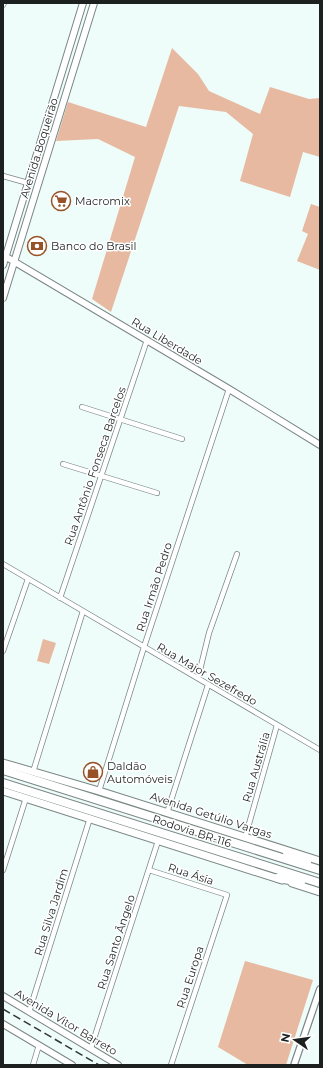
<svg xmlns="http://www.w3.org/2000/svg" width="323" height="1068" viewBox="0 0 323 1068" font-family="Montserrat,sans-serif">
	<rect width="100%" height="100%" fill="#eefcfa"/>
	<path fill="#e7b9a0" d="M172,48L198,74L209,91L260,114L270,87L309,99L320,98V157L303,152L290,197L240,181L253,134L226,112L179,106L111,312L92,299L135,157L98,139L56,141L68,102L146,127Z
		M311,204L320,207V270L297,261L308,234L302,231Z
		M43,639L56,643L49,664L37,661Z
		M245,961L313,980L286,1065H248L218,1047Z"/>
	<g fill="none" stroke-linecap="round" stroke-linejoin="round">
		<g stroke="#7a8785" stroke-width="6">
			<path id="minor" d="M3,5L4,3
				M3,176L28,183
				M82,407L182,439
				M63,464L157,493
				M3,564L320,750
				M60,598L147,340
				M3,651L28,579
				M198,678L209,633L237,554
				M33,772L83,611
				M99,791L144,647L229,389
				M167,813L208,685
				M245,838L277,725
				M3,870L26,798
				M149,870L227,895L171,1065
				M29,1012L90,818
				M91,1048L158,841
				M33,1065L39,1045"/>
		</g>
		<g stroke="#7a8785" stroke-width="8">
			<path id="tertiary" d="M294,1065L320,989"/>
		</g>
		<g stroke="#7a8785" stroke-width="8">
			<path id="secondary" d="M3,255L229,389L320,445
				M3,265L83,3
				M3,298L94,3
				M3,996L118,1065
				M3,1024L72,1065"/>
		</g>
		<g stroke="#7a8785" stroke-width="9">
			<path id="primary" d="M3,763L99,791L320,861
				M3,791L282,880
				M292,883L320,892"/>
		</g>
		<g stroke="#7a8785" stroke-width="10">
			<path id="motorway" d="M3,770L320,870
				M3,783L320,883
				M287,852L307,862
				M278,878L301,882"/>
		</g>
		<use href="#minor" stroke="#fff" stroke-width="4.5"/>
		<use href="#tertiary" stroke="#fff" stroke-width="5.5"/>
		<use href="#secondary" stroke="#fff" stroke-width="6"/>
		<use href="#primary" stroke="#fff" stroke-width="7"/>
		<use href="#motorway" stroke="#fff" stroke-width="8"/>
		<path stroke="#323837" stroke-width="1.5" stroke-dasharray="8 4" stroke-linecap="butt" d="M3,1009L99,1065"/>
	</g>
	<defs>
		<g id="supermarket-ring" transform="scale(1)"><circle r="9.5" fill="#fff" stroke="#975327" stroke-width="1.5"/><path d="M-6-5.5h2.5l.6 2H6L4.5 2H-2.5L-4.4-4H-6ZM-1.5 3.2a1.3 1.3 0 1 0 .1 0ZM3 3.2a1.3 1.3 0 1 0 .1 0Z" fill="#975327"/></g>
		<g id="bank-ring" transform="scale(1)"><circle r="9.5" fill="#fff" stroke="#975327" stroke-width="1.5"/><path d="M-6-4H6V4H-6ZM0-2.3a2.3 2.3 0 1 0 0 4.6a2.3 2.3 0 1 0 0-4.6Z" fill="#975327"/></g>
		<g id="shop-ring" transform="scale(1)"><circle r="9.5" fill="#fff" stroke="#975327" stroke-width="1.5"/><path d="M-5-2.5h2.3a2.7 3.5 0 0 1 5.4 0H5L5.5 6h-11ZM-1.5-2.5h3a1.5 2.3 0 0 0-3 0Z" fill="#975327"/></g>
	</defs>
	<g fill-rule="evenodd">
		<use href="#supermarket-ring" x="61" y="201"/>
		<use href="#bank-ring" x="37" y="246"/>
		<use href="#shop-ring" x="93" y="772"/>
	</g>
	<g text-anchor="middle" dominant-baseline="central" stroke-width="3" stroke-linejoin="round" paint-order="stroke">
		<g font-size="11" fill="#1c2120" stroke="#fff">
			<text transform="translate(39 148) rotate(-73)">Avenida Boqueirão</text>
			<text transform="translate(167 341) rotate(31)">Rua Liberdade</text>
			<text transform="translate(95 466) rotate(-71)">Rua Antônio Fonseca Barcelos</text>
			<text transform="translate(154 587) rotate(-72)">Rua Irmão Pedro</text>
			<text transform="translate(207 674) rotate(30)">Rua Major Sezefredo</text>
			<text transform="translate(256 767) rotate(-74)">Rua Austrália</text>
			<text transform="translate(211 815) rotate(18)">Avenida Getúlio Vargas</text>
			<text transform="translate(192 831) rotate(18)">Rodovia BR-116</text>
			<text transform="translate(191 874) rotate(18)">Rua Ásia</text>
			<text transform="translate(51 912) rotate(-73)">Rua Silva Jardim</text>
			<text transform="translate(116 942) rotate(-72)">Rua Santo Ângelo</text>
			<text transform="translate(190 977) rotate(-72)">Rua Europa</text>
			<text transform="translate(66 1022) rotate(31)">Avenida Vitor Barreto</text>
		</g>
		<g font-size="11" fill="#1c2120" stroke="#fff" text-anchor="start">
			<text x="75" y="201">Macromix</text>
			<text x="51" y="246">Banco do Brasil</text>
			<text x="107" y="766">Daldão<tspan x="107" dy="13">Automóveis</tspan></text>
		</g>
	</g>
	<rect width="323" height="1068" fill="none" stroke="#1c2120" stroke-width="8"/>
	<g transform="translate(295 1040) rotate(283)" stroke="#ffffff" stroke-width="3" paint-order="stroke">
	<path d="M0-3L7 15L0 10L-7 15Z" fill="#1c2120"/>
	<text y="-6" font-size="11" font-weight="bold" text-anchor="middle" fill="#1c2120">N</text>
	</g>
</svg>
